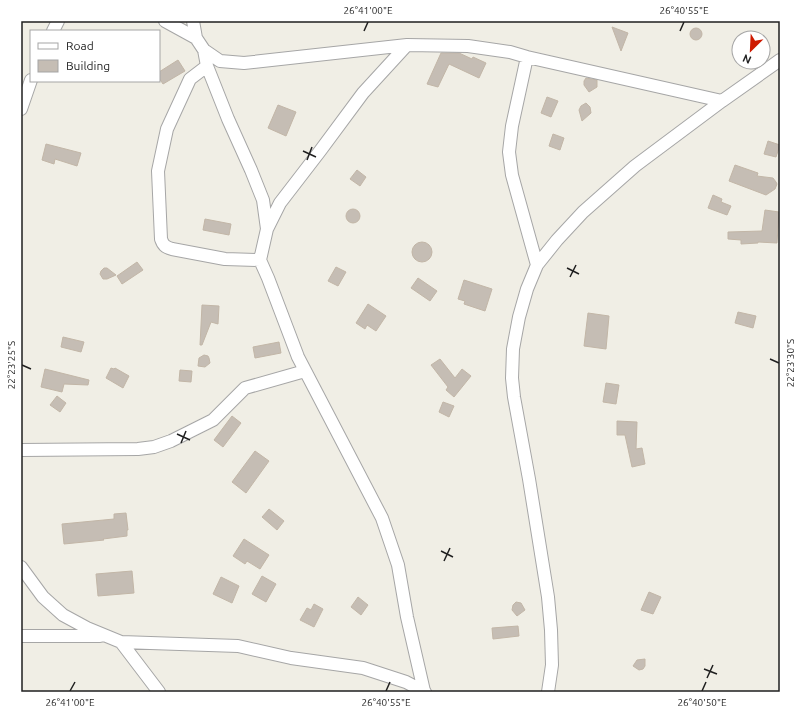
<svg xmlns="http://www.w3.org/2000/svg" width="801" height="713" viewBox="0 0 801 713" font-family="Ubuntu,sans-serif">
	<rect width="100%" height="100%" fill="#f0eee5"/>
	<path fill="#c5bdb4" stroke="#c2b6a7" d="M612,27L628,33L621,51Z
		M690 34a6 6 0 1 1 12 0a6 6 0 1 1-12 0Z
		M441,53H459L472,59L473,57L486,63L479,78L449,64L438,87L427,84Z
		M178,60L185,71L163,84L159,78V72Z
		M586,78L597,80V87L589,92L584,85V81Z
		M547,97L558,101L551,117L541,113Z
		M586,103L590,107L591,113L582,121L579,110L581,106Z
		M278,105L296,112L286,136L268,128Z
		M553,134L564,138L560,150L549,146Z
		M768,141L780,145L776,157L764,154Z
		M46,144L81,153L77,166L55,159L54,164L42,160Z
		M735,165L758,173L757,176L773,178L776,182L777,184L775,189L766,195L729,181Z
		M357,170L366,177L360,186L350,179Z
		M713,195L722,199L721,202L731,206L727,215L708,208Z
		M346 216a7 7 0 1 1 14 0a7 7 0 1 1-14 0Z
		M765,210L779,212L777,243L758,242V243L741,244V240L728,239V232L762,231Z
		M205,219L231,224L229,235L203,230Z
		M412 252a10 10 0 1 1 20 0a10 10 0 1 1-20 0Z
		M137,262L143,270L122,284L117,276Z
		M336,267L346,272L338,286L328,281Z
		M104,268H107L116,275L107,279H103L100,274L101,271Z
		M418,278L437,291L430,301L411,288Z
		M464,280L492,289L485,311L464,304L465,301L458,299Z
		M368,304L386,316L376,331L367,325L365,329L356,323Z
		M202,305L219,306L218,324L211,322L202,345H200Z
		M738,312L756,316L753,328L735,323Z
		M588,313L609,316L606,349L584,346Z
		M63,337L84,342L81,352L61,347Z
		M279,342L281,353L255,358L253,347Z
		M204,355L208,356L209,358L210,363L205,367L198,366L199,358Z
		M440,359L455,378L462,369L471,376L454,397L446,390L448,387L431,365Z
		M111,368L114,369L115,368L129,376L123,388L106,378Z
		M45,369L89,380L88,385L64,384L62,392L41,387Z
		M180,370L192,371L191,382L179,381Z
		M606,383L619,385L616,404L603,402Z
		M57,396L66,403L60,412L50,405Z
		M443,402L454,406L449,417L439,412Z
		M232,416L241,423L223,447L214,440Z
		M617,421L637,422L636,449L642,448L645,464L632,467L625,435H617Z
		M255,451L269,461L246,493L232,482Z
		M269,509L284,521L277,530L262,517Z
		M126,513L128,530H127V536L103,539L104,540L64,544L62,524L114,519V514Z
		M244,539L269,555L260,569L247,561L245,564L233,556Z
		M132,571L134,593L98,596L96,574Z
		M262,576L276,584L266,602L252,594Z
		M221,577L239,586L232,603L213,594Z
		M649,592L661,597L653,614L641,610Z
		M358,597L368,605L361,615L351,607Z
		M516,602L521,603L525,610L517,616L512,610L513,605Z
		M314,604L323,609L314,627L300,620L307,608L311,610Z
		M518,626L519,636L493,639L492,628Z
		M645,659V666L643,669L639,670L633,666L637,660Z"/>
	<g fill="none" stroke-linecap="round" stroke-linejoin="round">
		<g stroke="#a6a6a6" stroke-width="14">
			<path id="street" d="M165,21L196,38L204,50L220,61L244,63L407,45L468,46L510,52L527,57L722,101
				M193,21L196,38
				M53,31L58,21
				M204,50L207,66L190,79L167,129L158,171L161,239C163,245 165,247 172,249L225,259L260,260L268,278L298,357L382,518L398,565L407,617L424,691
				M527,57L512,126L509,152L512,175L537,265
				M207,66L228,119L251,170L263,200L267,229
				M21,109L31,80
				M260,260L267,229L280,203L320,151L363,93L407,45
				M21,450L138,449L154,447L171,441L213,420L245,388L305,371
				M21,567L43,597L63,615L87,628L121,642L159,692
				M21,636H100
				M121,642L238,646L291,658L363,668L406,682L425,692
				M548,692L552,665L551,630L548,597L529,479L514,397L512,378L513,349L519,317L527,289L537,265L557,240L583,212L635,166L722,101L780,60"/>
		</g>
		<use href="#street" stroke="#fff" stroke-width="12"/>
	</g>
	<path fill="none" stroke="#1f1f1f" stroke-width="1.5" d="M364,31L368,22M680,31L684,22M303,151L316,157M307,160L312,147M567,268L579,274M570,277L576,265M770,359L779,363M22,365L31,369M177,434L190,440M181,443L186,431M441,551L453,557M444,561L450,548M704,669L717,674M707,678L713,665M70,691L75,682M386,691L390,682M702,691L706,682"/>
	<rect width="801" height="713" fill="none" stroke="#ffffff" stroke-width="44"/>
	<rect x="30" y="30" width="130" height="52" fill="#ffffff" stroke="#a5a5a5"/>
	<rect x="38" y="43" width="20" height="6" fill="#ffffff" stroke="#a5a5a5"/>
	<text x="66" y="50" font-size="12" fill="#1f1f1f">Road</text>
	<rect x="38" y="60" width="20" height="12" fill="#c5bdb4" stroke="#a5a5a5"/>
	<text x="66" y="70" font-size="12" fill="#1f1f1f">Building</text>
	<g transform="translate(751 50) rotate(204)"><circle r="19" fill="#ffffff" stroke="#a5a5a5"/>
	<path d="M0-3L7 15L0 10L-7 15Z" fill="#ce1a00"/>
	<text y="-6" font-size="11" font-weight="bold" text-anchor="middle" fill="#1f1f1f">N</text>
	</g>
	<rect x="22" y="22" width="757" height="669" fill="none" stroke="#1f1f1f" stroke-width="1.5"/>
	<g font-size="10" text-anchor="middle" fill="#1f1f1f">
		<text x="368" y="14">26°41'00"E</text>
		<text x="684" y="14">26°40'55"E</text>
		<text transform="translate(790 363) rotate(-90)" y="4">22°23'30"S</text>
		<text transform="translate(11 365) rotate(-90)" y="4">22°23'25"S</text>
		<text x="70" y="706">26°41'00"E</text>
		<text x="386" y="706">26°40'55"E</text>
		<text x="702" y="706">26°40'50"E</text>
	</g>
</svg>
